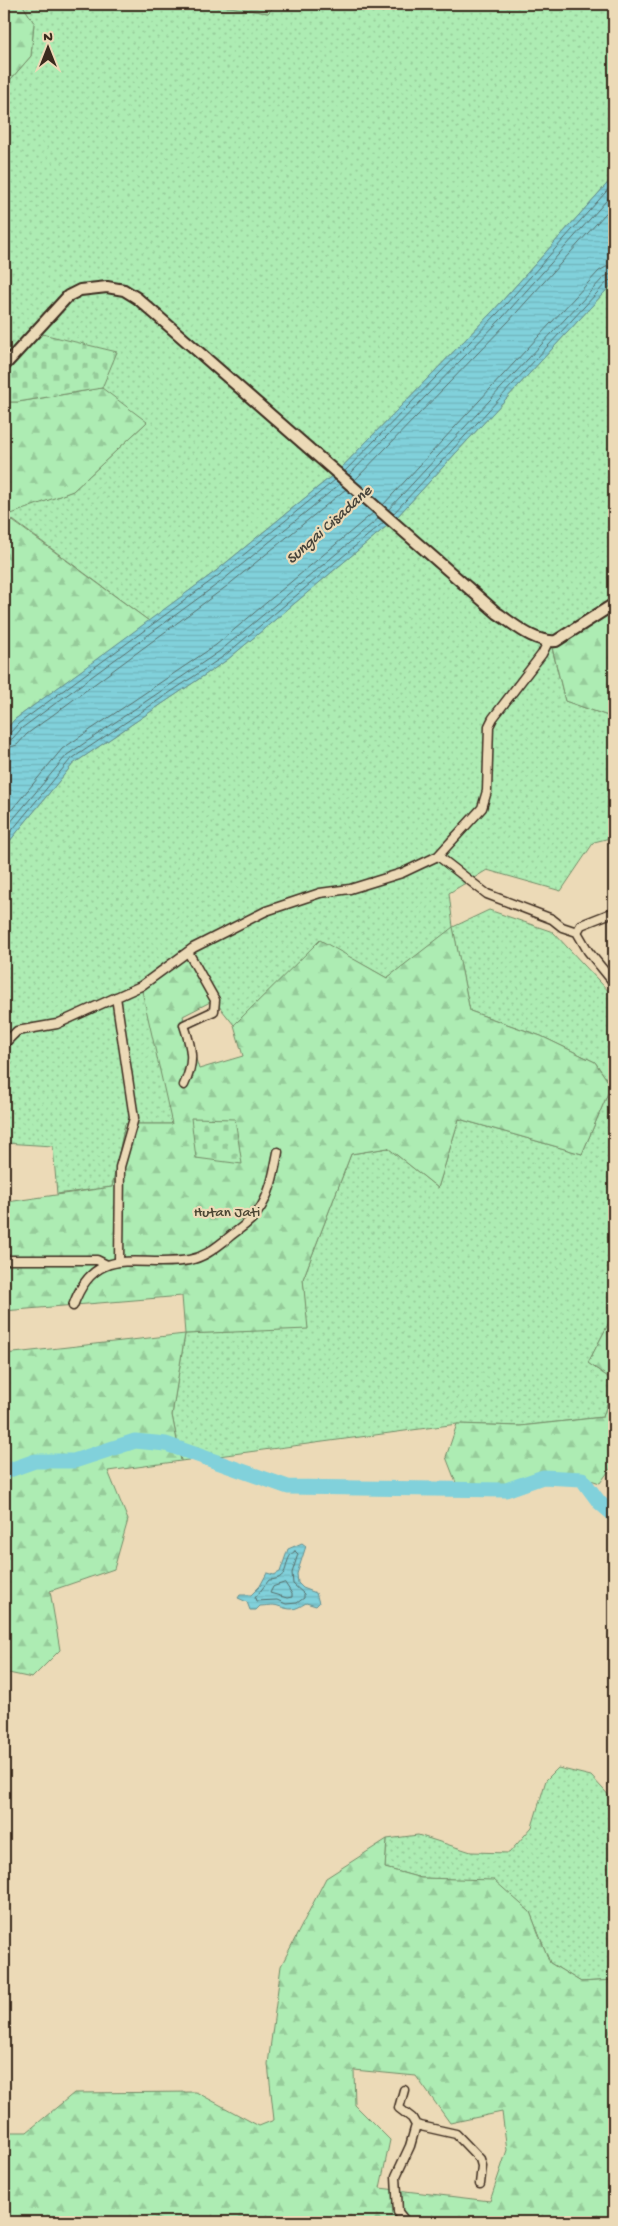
<svg xmlns="http://www.w3.org/2000/svg" width="618" height="2226" viewBox="0 0 618 2226" font-family="'Gochi Hand',sans-serif">
	<defs>
		<pattern id="green-dots" width="8" height="8" patternUnits="userSpaceOnUse" patternTransform="scale(1.25)"><rect width="8" height="8" fill="#adecb3"/><path d="M2 2h.1M6 6h.1" fill="none" stroke="#96cb9a" stroke-width="1.8" stroke-linecap="round"/></pattern>
		<pattern id="forest-firs" width="22" height="20" patternUnits="userSpaceOnUse" patternTransform="scale(1.25)"><rect width="22" height="20" fill="#adecb3"/><path d="M5 1l3.5 6h-7zM16 11l3.5 6h-7z" fill="#96cb9a"/></pattern>
		<pattern id="cemetery-stones" width="16" height="16" patternUnits="userSpaceOnUse" patternTransform="scale(1.25)"><rect width="16" height="16" fill="#adecb3"/><path d="M2 7V4a2 2 0 0 1 4 0v3zM10 15v-3a2 2 0 0 1 4 0v3z" fill="#96cb9a"/></pattern>
		<pattern id="water-rules" width="6" height="5" patternUnits="userSpaceOnUse" patternTransform="scale(1.25)"><rect width="6" height="5" fill="#81d1db"/><path d="M0 2.5h6" fill="none" stroke="#70b4bc"/></pattern>
	</defs>
	<rect width="100%" height="100%" fill="#ecdab7"/>
	<filter id="ink" filterUnits="userSpaceOnUse"><feTurbulence type="fractalNoise" baseFrequency=".02" numOctaves="2"/><feDisplacementMap in="SourceGraphic" scale="10" xChannelSelector="R" yChannelSelector="G"/><feConvolveMatrix kernelMatrix="1 2 1 2 8 2 1 2 1" color-interpolation-filters="sRGB"/></filter>
	<g filter="url(#ink)">
		<path fill="url(#green-dots)" stroke="#748b68" d="M22,4H211L268,13L277,4H614V176L494,310L339,470L216,571L149,621L6,515L73,491L147,422L4,402V87L31,56L34,23Z
			M614,282V599L551,644L565,701L614,718V837L594,842L561,891L487,870L449,893L453,927L489,910L553,932L614,997V1313L588,1363L614,1381L603,1417L520,1426L457,1424L181,1461L172,1415L185,1334L307,1328L303,1279L351,1154L388,1148L438,1188L459,1119L582,1154L611,1086L595,1062L541,1036L470,1011L453,928L387,978L320,941L234,1025L214,1000L143,991L173,1124H125L112,1187L57,1194L53,1146L4,1143V848L73,764L227,660L394,520Z
			M558,1768L591,1776L614,1801V1980L581,1982L550,1963L530,1912L494,1881L421,1878L385,1868L387,1839L418,1835L471,1852L509,1853L532,1827L546,1780Z"/>
		<path fill="url(#forest-firs)" stroke="#748b68" fill-rule="evenodd" d="M4,4H22L34,23L31,56L4,87Z
			M211,4H277L268,13Z
			M102,388L147,422L73,491L6,516L149,621L14,720L4,732V402H18Z
			M614,599V718L565,701L551,643Z
			M453,927L470,1011L541,1036L595,1062L611,1086L582,1154L459,1119L438,1188L388,1148L351,1154L303,1279L308,1329L185,1334L172,1415L181,1461L108,1471L128,1520L114,1569L50,1591L60,1650L32,1678L4,1672V1348L5,1354L185,1334L182,1296L4,1311V1214L7,1202L112,1187L125,1124H172L142,991L191,954L214,1000L183,1016L199,1069L243,1056L234,1025L320,940L387,978Z
			M614,1313V1381L588,1363Z
			M614,1385V1464L600,1483L575,1475L496,1495L460,1493L446,1457L457,1424L520,1426L603,1417Z
			M387,1839L385,1868L421,1878L494,1880L530,1912L550,1963L581,1982L614,1980V2222H4V2132H27L74,2093L196,2092L259,2126L274,2120L268,2064L281,1966L326,1878ZM354,2070L416,2076L450,2123L502,2112L507,2150L490,2201L380,2188L390,2140L355,2105Z"/>
		<path fill="url(#cemetery-stones)" stroke="#748b68" d="M34,332L117,352L102,388L18,402H4V364Z
			M191,1118L235,1119L242,1164L196,1158Z"/>
		<path fill="url(#water-rules)" stroke="#658e8f" d="M614,176V282L394,520L227,660L73,764L4,848V732L14,720L216,571L339,470L494,310Z
			M302,1543L306,1546L297,1574L298,1583L303,1588L316,1593L319,1603L316,1606L306,1603C293,1611 291,1610 278,1606C273,1604 265,1606 260,1606L256,1610H250L247,1602L238,1598L240,1595H251L260,1586L267,1573L274,1575L280,1572L288,1549Z"/>
		<g fill="none" stroke-linecap="round" stroke-linejoin="round">
			<path stroke="#576d6a" stroke-width="1" d="M345,471L498,313L614,183
				M349,475L503,317L614,192
				M355,480L508,322L614,204
				M383,505L599,271L606,267L614,266
				M388,510L604,277L614,273
				M393,514L608,281L614,279
				M4,735L9,734L18,724L219,575L335,480
				M4,741L12,739L22,728L223,580L340,484
				M4,749L17,745L27,734L227,586L346,489
				M4,819L62,749L216,645L373,513
				M4,830L67,755L220,651L379,518
				M4,840L70,760L224,656L384,522
				M295,1551L298,1554L292,1573L293,1584L304,1594V1598L297,1603L286,1604L277,1600L256,1601L255,1598L269,1580C293,1579 281,1559 295,1551Z
				M285,1583L292,1594V1597L287,1598L270,1593L273,1587Z"/>
			<path stroke="#81d1db" stroke-width="15" d="M4,1472L35,1461H74L135,1441L166,1444L288,1487L506,1490L543,1477L582,1479L599,1502L614,1515"/>
			<g stroke="#3b2a1e" stroke-width="11">
				<path id="minor" d="M438,856L487,894L552,919L562,927L577,932L588,951L614,983
					M577,932L581,925L614,912
					M116,997L134,1118L120,1167L119,1261
					M4,1044L17,1031L57,1024L141,986L193,948L266,911L320,893L350,889L402,873L438,856L482,808L487,791L489,726L493,718L542,654L548,642
					M184,1085C195,1062 192,1049 184,1025L214,1011L215,1000L188,952
					M4,1260H97L107,1265
					M73,1306C96,1241 139,1269 189,1260C205,1257 215,1248 228,1238C237,1230 250,1223 257,1213C270,1196 274,1173 278,1152
					M404,2090L399,2108L412,2118L416,2125L410,2146L396,2176L398,2212L406,2222
					M416,2125L456,2134L480,2159L482,2166L480,2184"/>
			</g>
			<g stroke="#3b2a1e" stroke-width="14">
				<path id="major" d="M4,366L68,296L80,290L107,287L124,290L137,298L497,613C514,624 534,643 556,641L614,604"/>
			</g>
			<use href="#minor" stroke="#ecdab7" stroke-width="8"/>
			<use href="#major" stroke="#ecdab7" stroke-width="10"/>
		</g>
	</g>
	<g text-anchor="middle" dominant-baseline="central" stroke-width="4.5" stroke-linejoin="round" paint-order="stroke">
		<g font-size="15" fill="#4c4734" stroke="#ecdab7">
			<text x="227" y="1213">Hutan Jati</text>
		</g>
		<g font-size="16" font-style="italic" fill="#46433a" stroke="#ecdab7">
			<text transform="translate(330 526) rotate(-42)">Sungai Cisadane</text>
		</g>
	</g>
	<rect width="618" height="2226" fill="none" stroke="#ecdab7" stroke-width="20"/>
	<rect x="10" y="10" width="598" height="2206" fill="none" stroke="#3b2a1e" stroke-width="2" filter="url(#ink)"/>
	<g transform="translate(48 48)" stroke="#ecdab7" stroke-width="4" paint-order="stroke">
	<path d="M0-4L9 19L0 12L-9 19Z" fill="#3b2a1e"/>
	<text y="-8" font-size="14" font-weight="bold" text-anchor="middle" fill="#3b2a1e">N</text>
	</g>
</svg>
